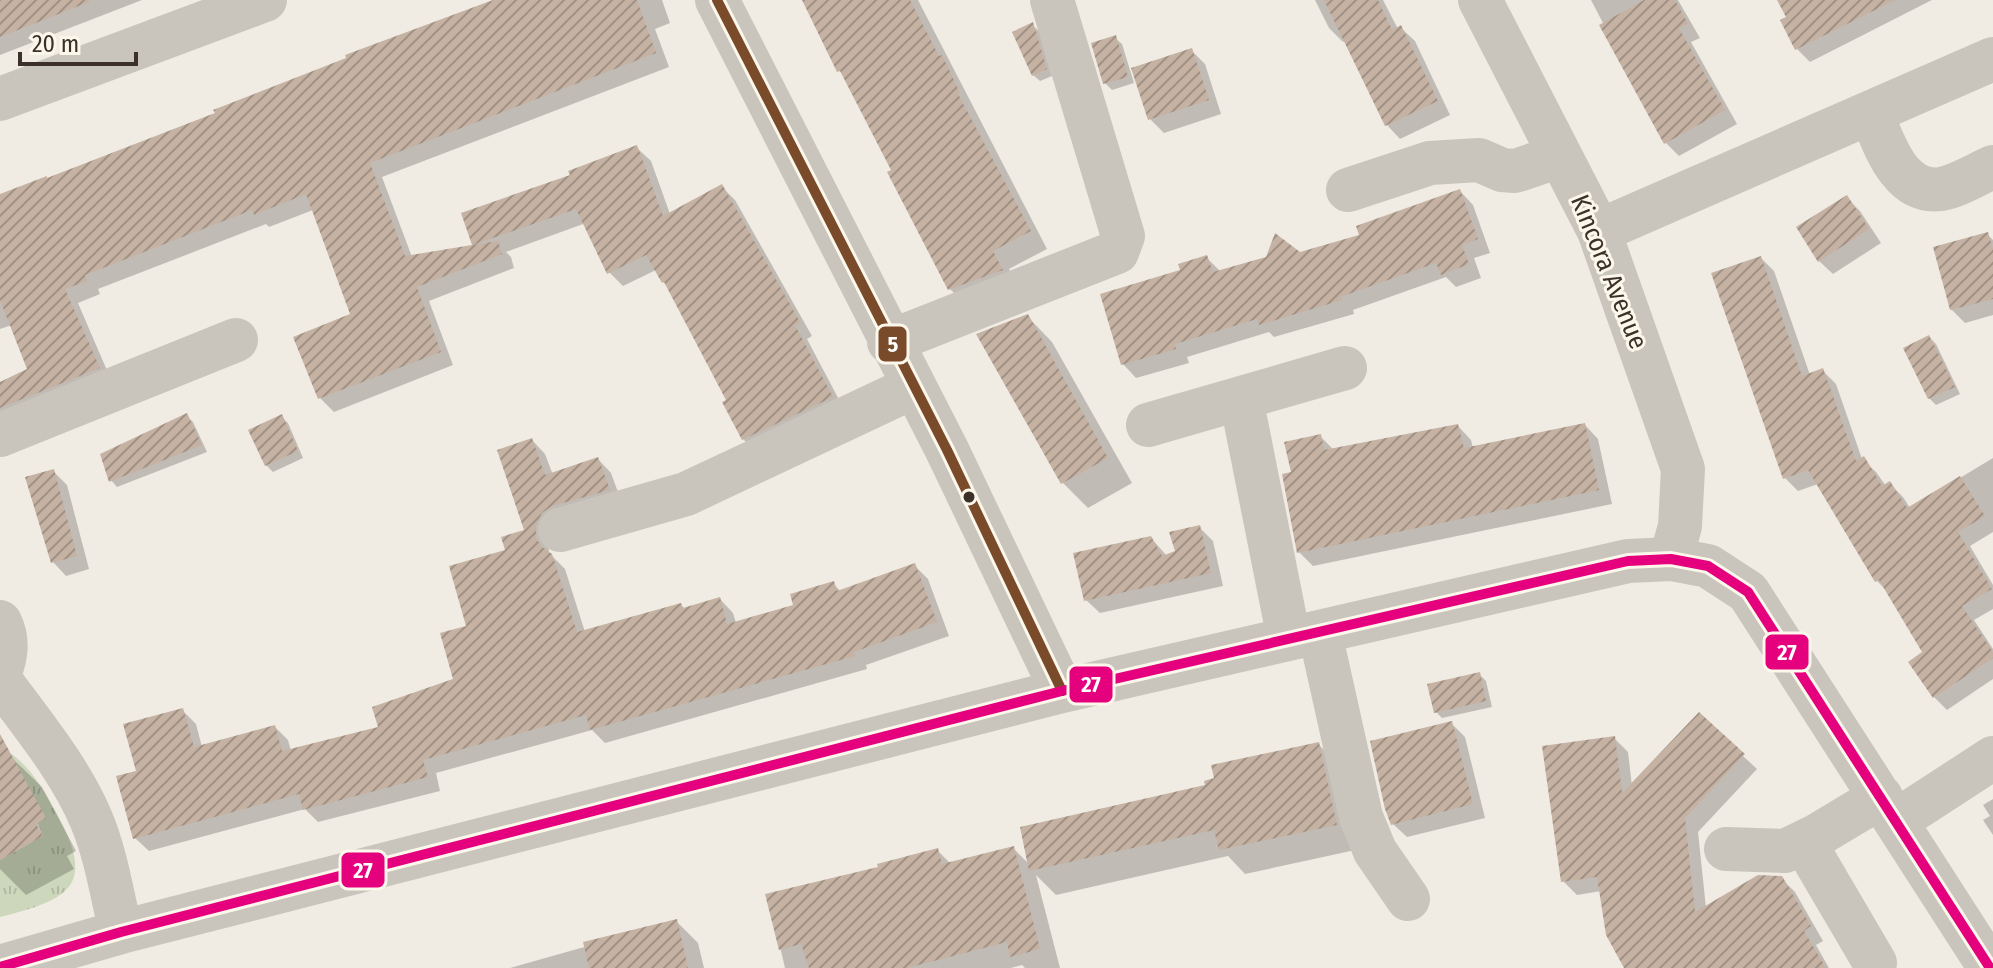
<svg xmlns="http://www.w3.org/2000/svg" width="1993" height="968" viewBox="0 0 1993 968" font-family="'Fira Sans Condensed',sans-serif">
	<defs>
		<pattern id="grass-tufts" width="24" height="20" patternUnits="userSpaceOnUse" patternTransform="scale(2)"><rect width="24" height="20" fill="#cdd7bc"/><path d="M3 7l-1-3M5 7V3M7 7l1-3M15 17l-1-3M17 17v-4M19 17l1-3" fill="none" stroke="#b1b9a2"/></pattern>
		<pattern id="building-hatch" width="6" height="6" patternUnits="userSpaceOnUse" patternTransform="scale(2)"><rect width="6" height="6" fill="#c5b2a3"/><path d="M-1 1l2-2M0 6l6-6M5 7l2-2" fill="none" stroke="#a19185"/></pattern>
	</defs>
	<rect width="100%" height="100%" fill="#f0ece3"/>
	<path fill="url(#grass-tufts)" d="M10,753C31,767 44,791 56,812C96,885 72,899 0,917V860L43,836Z"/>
	<path fill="#0003" d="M0,0H142L0,55Z
		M499,0H662L670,23L655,29L669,67L382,177L412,257L475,247L464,214L572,177L637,148L651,161L670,214L722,187L735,200L812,336L807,339L845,411L757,453L743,439L729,401L669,288L656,270L623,286L609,272L586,223L506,252L511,257L514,268L429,301L453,365L334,412L320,398L296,338L353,315L313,210L269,227L266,224L98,289L100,294L78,303L112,382L0,425V385L29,370L12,325L0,329V197L217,114Z
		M804,0H918L1047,249L1009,269L1020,288L968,307L950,289L893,171Z
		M1315,0H1383L1398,29L1401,28L1415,41L1450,115L1400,139L1387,125L1345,40L1343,42L1329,28Z
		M1591,0H1678L1700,38L1691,42L1737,124L1679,156L1665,142Z
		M1780,0H1932L1810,62L1797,49L1789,18Z
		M1032,25L1039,31L1052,76L1040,81L1033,75Z
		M1115,38L1122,44L1134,83L1112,90L1105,83Z
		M1191,50L1205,64L1221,114L1164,133L1150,119Z
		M1460,191L1473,205L1490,253L1474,258L1481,278L1456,287L1446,277L1353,310L1354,314L1274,337L1269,332L1187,357L1189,363L1136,378L1123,364L1182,271L1207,258L1221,272L1300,255L1362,236Z
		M1846,197L1860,211L1881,243L1833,274L1819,261Z
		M1988,235L1993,240V315L1965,323L1951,309Z
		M1761,258L1774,271L1810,375L1823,371L1836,384L1862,459L1876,472L1886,486L1890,484L1903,497L1910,508L1993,458V532L1970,546L1993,585V609L1974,620L1993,649V679L1947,710L1934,697L1925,653L1889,593L1877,581L1818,484L1798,491L1785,478Z
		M1027,316L1052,342L1132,483L1088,508L1063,483Z
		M1929,337L1936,344L1960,394L1936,405L1929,398Z
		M187,416L193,422L207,452L117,487L111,480Z
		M281,417L288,423L303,458L273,472L266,465Z
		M1585,425L1598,439L1612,504L1313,566L1299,552L1293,474L1321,437L1334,450L1458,426L1471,440L1473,448Z
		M532,440L545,454L553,475L598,459L611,473L622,503L548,539L549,553L565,569L585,632L681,605L685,609L720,599L733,613L736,623L796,606L833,583L841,592L914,565L928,579L949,636L866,665L867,669L605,743L592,730L436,773L440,791L318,822L305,809L149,851L135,838L139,773L182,710L196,724L202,747L275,727L288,740L291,751L381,728L455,680L469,627L507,551L526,532Z
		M53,471L67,485L89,569L66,576L53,562Z
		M1199,527L1213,541L1223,586L1100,613L1086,600L1151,538L1167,556L1177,552Z
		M1479,674L1486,681L1492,707L1442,718L1436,712Z
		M1451,723L1465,737L1485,818L1407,837L1393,824Z
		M1614,738L1628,752L1632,786L1743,756L1757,769L1698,832L1706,908L1781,878L1795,892L1823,941L1816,945L1829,968H1626L1601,891L1577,895L1563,881Z
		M1318,744L1342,768L1360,849L1245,874L1228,856L1056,895L1036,875L1060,968H1025L1022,965L1011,968H785L768,896L880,868L938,851L951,864L1013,848L1030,865L1207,787Z
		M10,756L42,787L76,851L67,856L74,869L26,895L0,869V761Z
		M1993,799V835L1983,820L1990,816L1983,805Z
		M676,921L698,943L704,968H510Z"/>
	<path fill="url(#building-hatch)" d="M0,0H89V2L0,37Z
		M493,0H637L656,53L370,163L405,256L472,245L461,213L570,175L568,171L637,145L663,216L722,184L800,322L795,325L833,397L742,440L722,402L726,400L664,282L662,283L646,255L607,274L576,209L473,245L498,241L502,254L417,287L441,352L318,399L293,337L350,314L306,194L254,215L252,210L85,275L87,281L65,289L100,368L0,408V382L27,369L0,300V194L47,176V178L215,113L213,110L346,58L345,55Z
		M802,0H910L939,56L942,55L960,93L958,94L1031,231L993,251L1003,270L948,290L887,172L891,170L840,71L837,72Z
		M1324,0H1378L1392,30L1401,25L1438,101L1385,126Z
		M1644,0H1675L1688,24L1679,28L1725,110L1664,144L1599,25Z
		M1777,0H1895L1795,50L1780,20L1786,17Z
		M1033,22L1047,69L1032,76L1012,32Z
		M1116,35L1128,77L1103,84L1091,43Z
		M1192,48L1209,100L1148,120L1131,68Z
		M1460,189L1478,239L1462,245L1469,264L1441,275L1436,263L1340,297L1342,300L1259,325L1257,319L1175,344L1176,349L1121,365L1100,294L1180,270L1178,264L1207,255L1213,272L1266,257L1275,233L1300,252L1359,235L1356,226Z
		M1847,195L1869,229L1818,262L1796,227Z
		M1988,232L1993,249V299L1950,310L1933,247Z
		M1761,256L1802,376L1823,368L1856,461L1864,456L1882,486L1890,481L1907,508L1960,476L1985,516L1958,532L1992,589L1962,606L1993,652V658L1933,698L1908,662L1922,652L1879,580L1875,582L1808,470L1783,479L1711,273Z
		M1028,314L1108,458L1061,484L976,334Z
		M1929,335L1955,387L1928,399L1903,348Z
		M187,413L202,445L109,482L100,454Z
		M282,414L298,451L265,466L248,430Z
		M1585,423L1599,490L1297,553L1282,474L1291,472L1284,442L1321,434L1324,450L1458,424L1464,448Z
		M532,438L545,475L598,457L610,490L552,506L542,513L536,525V538L542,547L552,554L577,632L681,603L683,608L720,597L727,624L793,605L790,594L834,581L837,591L915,563L937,622L854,652L855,656L590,730L586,715L423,760L428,777L303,810L299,794L133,839L116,776L136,771L123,724L183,708L194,747L275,725L282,751L378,727L372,707L453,679L440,633L466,626L449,566L505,550L501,537L524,530L497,450Z
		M54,469L77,556L51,563L25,477Z
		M1200,525L1211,573L1084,601L1073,553L1151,536L1162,556L1175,551L1169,532Z
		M1480,672L1486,701L1434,713L1427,684Z
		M1699,712L1745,754L1685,818L1695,912L1758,875L1782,876L1811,926L1804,931L1826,968H1624L1606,935L1597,877L1561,882L1542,746L1615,736L1622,793Z
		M1452,721L1473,804L1391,825L1385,809L1370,741Z
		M0,734L46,818L36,824L43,836L0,860Z
		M1319,742L1337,825L1219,850L1214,830L1029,871L1020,827L1205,785L1204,781L1214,778L1211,765Z
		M1014,846L1040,949L1010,957L1007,942L907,968H809L801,944L779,950L765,894L878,867L877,864L938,848L942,864Z
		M677,919L688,968H589L583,942Z"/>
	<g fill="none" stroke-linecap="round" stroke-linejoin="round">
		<path stroke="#c9c4bc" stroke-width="44" d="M717,0L947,450L1062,691
			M1480,0L1599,231L1683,469L1680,526L1671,559
			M0,99L265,0
			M1871,113C1884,143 1899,195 1941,189C1958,186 1977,174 1993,167
			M1348,190L1430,163L1479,160L1502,170L1515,171L1560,156
			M1599,231L1993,59
			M889,342L1117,252L1123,236L1052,0
			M1241,398L1289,639
			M1148,425L1345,368
			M0,435L236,340
			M560,530L686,494L913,387
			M0,622C9,640 6,656 0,673
			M1320,633L1361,817L1375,851L1408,899
			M0,680C32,724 70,769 91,819C106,854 112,895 121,932
			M1896,821L1993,758
			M1804,842L1875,963
			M1726,849L1785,851L1816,836L1881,797
			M0,967L121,932L1062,691L1628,561L1671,559L1708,566L1748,592L1990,968"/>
		<g stroke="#fcf7eb" stroke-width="16">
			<path id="bus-1" d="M717,0L947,450L1062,691"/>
		</g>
		<g stroke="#fcf7eb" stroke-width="16">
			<path id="bus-2" d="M0,967L121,932L1062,691L1628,561L1671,559L1708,566L1748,592L1990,968"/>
		</g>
		<use href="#bus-1" stroke="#7a4b2a" stroke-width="10"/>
		<use href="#bus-2" stroke="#e5007d" stroke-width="10"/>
	</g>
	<circle fill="#3b3129" stroke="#fcf7eb" stroke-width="3" cx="969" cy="497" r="7"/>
	<g text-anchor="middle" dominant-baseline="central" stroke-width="6" stroke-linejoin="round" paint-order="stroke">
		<g font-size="26" fill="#3b3129" stroke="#fcf7eb">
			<text transform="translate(1609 272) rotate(68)">Kincora Avenue</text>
		</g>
	</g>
	<g stroke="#fcf7eb" stroke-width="3">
		<rect x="877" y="325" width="31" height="38" rx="8" fill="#7a4b2a"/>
		<rect x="1764" y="633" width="46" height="38" rx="8" fill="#e5007d"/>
		<rect x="1068" y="665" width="46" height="39" rx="8" fill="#e5007d"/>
		<rect x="340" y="851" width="46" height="38" rx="8" fill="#e5007d"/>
	</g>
	<g font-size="22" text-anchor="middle" font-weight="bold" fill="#fff">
		<text x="893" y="352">5</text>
		<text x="1787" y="660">27</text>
		<text x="1091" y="692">27</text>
		<text x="363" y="878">27</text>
	</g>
	<path d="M20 52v12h116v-12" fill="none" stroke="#3b3129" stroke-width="4"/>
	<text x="32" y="52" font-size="24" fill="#3b3129" stroke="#fcf7eb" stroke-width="6" paint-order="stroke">20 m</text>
</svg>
